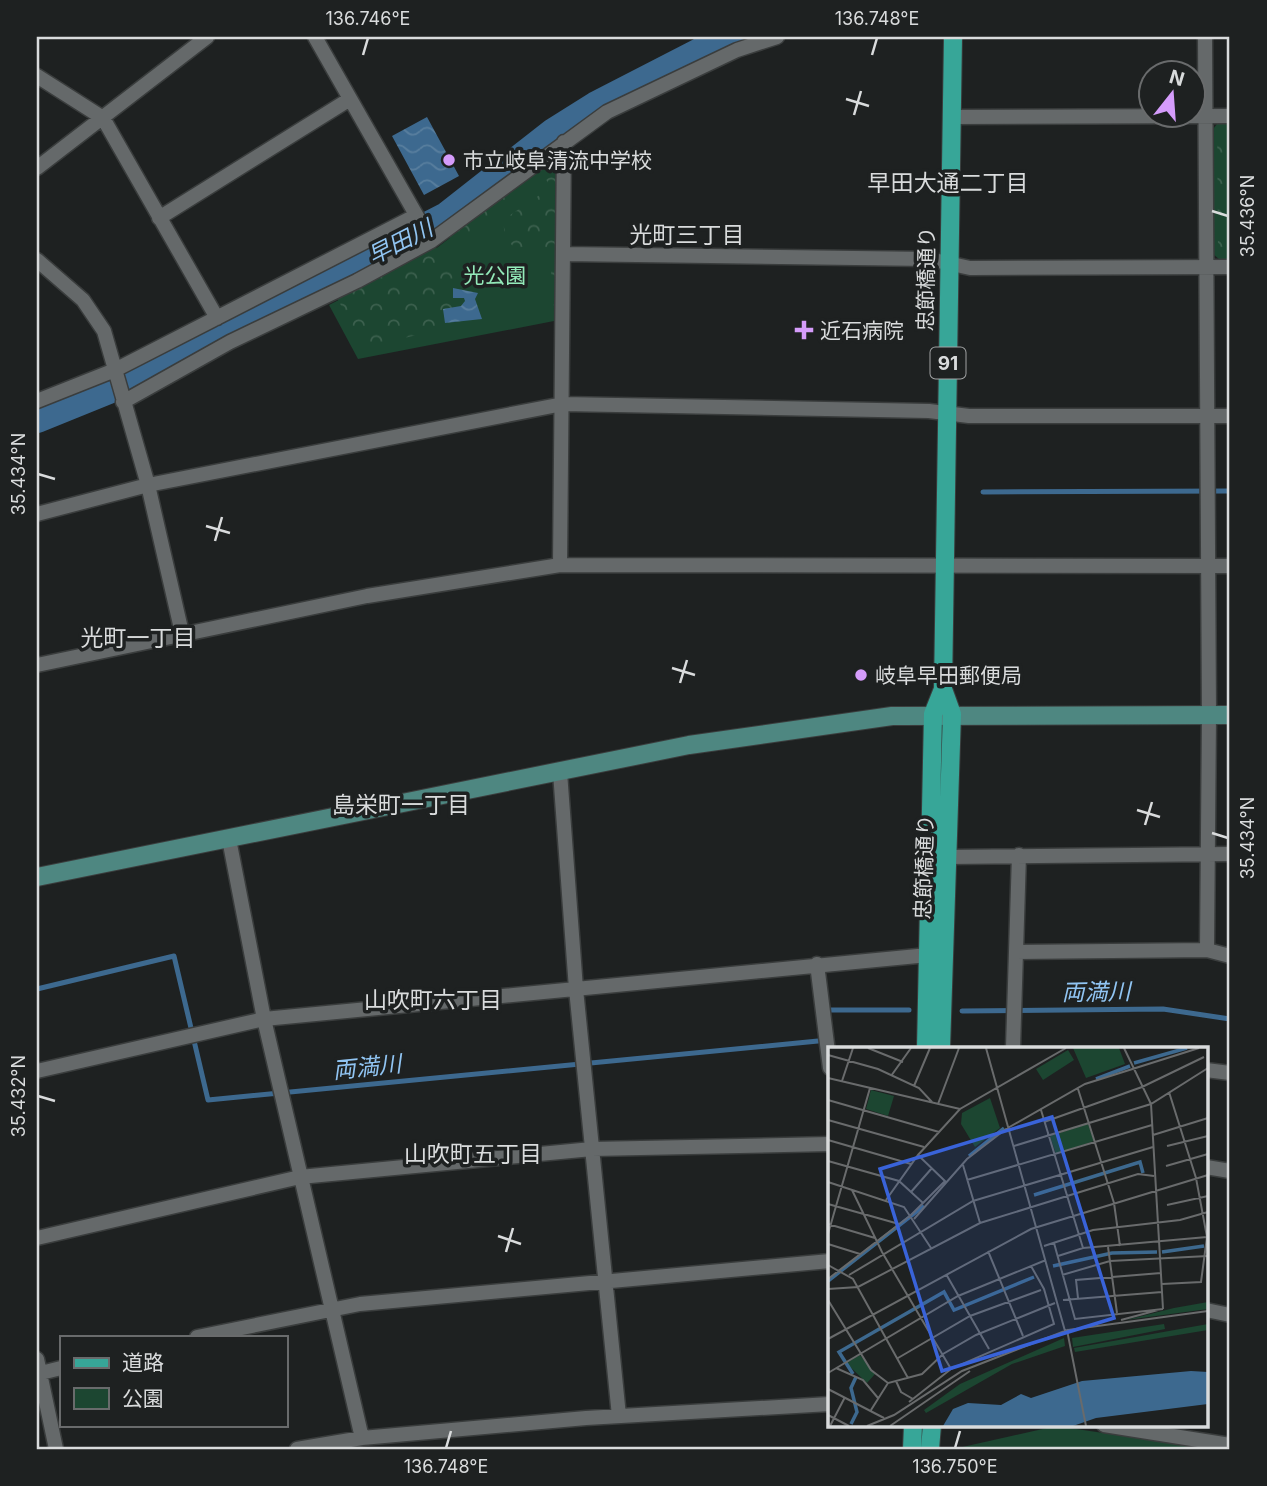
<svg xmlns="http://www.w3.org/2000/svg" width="1267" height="1486" viewBox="0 0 1267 1486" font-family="Inter,'Noto Sans JP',sans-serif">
	<defs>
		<pattern id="forest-crowns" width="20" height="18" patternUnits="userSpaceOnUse" patternTransform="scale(1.75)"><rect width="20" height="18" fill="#1c4631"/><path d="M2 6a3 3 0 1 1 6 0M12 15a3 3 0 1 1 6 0" fill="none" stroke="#3c604e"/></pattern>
		<pattern id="water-waves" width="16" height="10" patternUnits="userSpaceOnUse" patternTransform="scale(1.75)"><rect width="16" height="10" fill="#3d698f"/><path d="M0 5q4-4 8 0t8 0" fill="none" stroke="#587e9e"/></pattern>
	</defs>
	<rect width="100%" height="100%" fill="#1e2121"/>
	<path fill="#1c4631" d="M1217,124H1230V259H1219L1213,254V129Z
		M552,160L556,162L554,321L358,359L329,305L430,253Z
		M1056,1426L1212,1449L958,1448Z"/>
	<path fill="url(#forest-crowns)" d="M1217,125H1230V252H1218Z
		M569,148L563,306L554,307L550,259L543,241L516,250L505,237L503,220L550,188L546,179L483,234L454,244L448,235Z
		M426,244L436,247L459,276L451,282L447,299L452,305V327L365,347L335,295Z"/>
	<path fill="url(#water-waves)" d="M427,117L459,176L424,195L392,136Z
		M453,288L478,293L475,299L482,319L445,323L443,309L461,306L465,301L464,298H453Z"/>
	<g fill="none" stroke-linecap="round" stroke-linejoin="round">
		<path stroke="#3d698f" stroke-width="5" d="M983,492L1230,491
			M37,989L174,956L208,1100L818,1041
			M831,1010H909
			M962,1011L1163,1009L1230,1019"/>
		<path stroke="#3d698f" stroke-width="32" d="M37,417L148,372L447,218L554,134L597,107L700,54L744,37"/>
		<g stroke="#3a3d3d" stroke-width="17">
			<path id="street" d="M315,37L431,241
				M1205,37L1209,715L1207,950
				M37,76L103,118L217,318
				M951,117L1230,116
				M37,168L207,37
				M159,218L350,99
				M564,254L929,259L970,268L1230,267
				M37,260L83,300L104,331L148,485L182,633
				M37,401L115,370L415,216
				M123,402L230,342L357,281L431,241L607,112L737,50L777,37
				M37,514L148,485L563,404L929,411L969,416H1230
				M560,565L564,142
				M37,665L367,596L560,565L1230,566
				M560,772L576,989L619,1416
				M229,839L264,1019L362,1438
				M947,857L1230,854
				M1016,952L1207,950L1230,956
				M817,964L830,1068
				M1013,1048L1019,855
				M1206,1070L1230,1073
				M37,1071L264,1019L928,955
				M1206,1167L1230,1171
				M37,1238L300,1177L592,1149L830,1144
				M1206,1310L1230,1315
				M197,1337L360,1304L830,1261
				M37,1359L56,1449
				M37,1374L61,1368
				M1104,1425L1230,1445
				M297,1449L362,1438L586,1418L830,1404"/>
		</g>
		<g stroke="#3a3d3d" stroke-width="20">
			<path id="secondary" d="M37,877L689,745L892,716L1230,715"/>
		</g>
		<g stroke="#3a3d3d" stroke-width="20">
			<path id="primary" d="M926,1048L933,714L943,689L953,37
				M941,1048L952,714L943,689
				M912,1449L913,1425
				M930,1449L932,1425"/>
		</g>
		<use href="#street" stroke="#65696a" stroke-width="14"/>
		<use href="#secondary" stroke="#4e8781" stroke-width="18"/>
		<use href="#primary" stroke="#37a698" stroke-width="18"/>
	</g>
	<path fill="none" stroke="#d9dbdc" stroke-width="2.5" d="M363,55L368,38M872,55L877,38M846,99L869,106M854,115L861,91M1212,211L1228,216M38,474L55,479M206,526L230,533M215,541L222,517M672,668L695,675M680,683L687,660M1137,810L1160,817M1145,825L1152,802M1212,833L1228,838M38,1096L55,1101M498,1236L521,1244M506,1252L513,1228M446,1448L451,1431M955,1448L960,1431"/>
	<g fill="#d59cfb" stroke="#1e2121" stroke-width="2.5">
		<circle cx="449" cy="160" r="7"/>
		<path d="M800.5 319.5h7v7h7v7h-7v7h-7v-7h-7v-7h7z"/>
		<circle cx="861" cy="675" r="7"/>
	</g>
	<g text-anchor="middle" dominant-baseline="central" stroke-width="7" stroke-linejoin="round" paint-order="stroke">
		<rect fill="#1e2121" stroke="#a1a3a4" stroke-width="2" x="930.5" y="347.5" width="35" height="31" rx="5"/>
		<g font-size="19" font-weight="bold" fill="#d9dbdc">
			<text x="948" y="363">91</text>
		</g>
		<g font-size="21" fill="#d9dbdc" stroke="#1e2121" text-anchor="start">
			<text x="463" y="160">市立岐阜清流中学校</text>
			<text x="820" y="330">近石病院</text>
			<text x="875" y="675">岐阜早田郵便局</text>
		</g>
		<g font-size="21" fill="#93e9b9" stroke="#1e2121">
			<text x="495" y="275">光公園</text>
		</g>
		<g font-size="21" fill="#d9dbdc" stroke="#1e2121">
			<text transform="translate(926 279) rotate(-89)">忠節橋通り</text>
			<text transform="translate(924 867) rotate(-88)">忠節橋通り</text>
		</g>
		<g font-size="23" fill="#d9dbdc" stroke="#1e2121">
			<text x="948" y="183">早田大通二丁目</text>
			<text x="687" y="235">光町三丁目</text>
			<text x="138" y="638">光町一丁目</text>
			<text x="401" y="805">島栄町一丁目</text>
			<text x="433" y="1000">山吹町六丁目</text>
			<text x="473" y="1154">山吹町五丁目</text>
		</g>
		<g font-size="23" font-style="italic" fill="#91c5f3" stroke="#1e2121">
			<text transform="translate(400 242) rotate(-27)">早田川</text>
			<text transform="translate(1096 992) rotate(-1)">両満川</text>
			<text transform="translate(367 1067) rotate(-6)">両満川</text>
		</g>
	</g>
	<g transform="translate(828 1047)">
		<rect width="380" height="380" fill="#1e2121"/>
		<path d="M245,1H291L297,17L258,31ZM240,3L246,13L215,33L208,22ZM43,43L66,49L60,69L38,62ZM162,51L172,81L147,100L133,77L134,66ZM260,77L266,94L228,107L222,89ZM380,255V262L298,273L346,261ZM336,277L337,282L245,300L244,291ZM236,291L237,299L184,317L98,366L96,363L132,337ZM32,308L47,327L39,336L18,316Z" fill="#1c4631"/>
		<path d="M380,277V283L247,305L246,301Z" fill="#1c4631"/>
		<path d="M363,324L380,325V357L268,371L245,379H115L125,362L140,356L173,358L193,347L203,351L254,334Z" fill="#3d698f"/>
		<path fill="none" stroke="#3d698f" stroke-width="3.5" d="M306,16L359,1M268,32L302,19M141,109L176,81M206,148L312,115L315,126M334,205L376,199M225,219L284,206L329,205M0,234L96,159M25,327L11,305L116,245L126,263L206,230M23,377L29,365L23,341L28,330"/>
		<path fill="none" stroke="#696b6c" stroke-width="2" d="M40,1L75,15M158,1L237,284M296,1L323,57L335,262M0,8L50,22L91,41L104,55M63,29L83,1M0,31L132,62M14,34L25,1M86,39L102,1M250,42L286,156L292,199M0,53L111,85M110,57L131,1M213,63L255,201M0,73L96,100M216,75L314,40L376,10M325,88L380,71M0,93L83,117M186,99L323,57L380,21M339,99L380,89M90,108L119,136M0,114L71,134L95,156M135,118L152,176M338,119L380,107M139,133L324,78M0,135L76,160L103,201M24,143L54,205L123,322L226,277L216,242L203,219M83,145L104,121M58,153L90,108L132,62L238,1M0,157L71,177M339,158L380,149M86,172L139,112L178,82L257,37L371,1M0,177L47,191M0,187L42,41M226,196L247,272L335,262M0,197L32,207M216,199L265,183L352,173L380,165M280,200L289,266M160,204L195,289M230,209L255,201L379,190M0,218L25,232L80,331M118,227L161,302M21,228L145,154L325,100M234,228L282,214L380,209M0,232L83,168L117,134M334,237L373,235L379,190L368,131L341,45M0,242L30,240L152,176L310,127L326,129M250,251L248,233L333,226M0,253L43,323L60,336M235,253L334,245M293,273L330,263M240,283L380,264M0,292L203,182L380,128M70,311L142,269L213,243M8,321L35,333L50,351M0,326L130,249L218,213M68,334L73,345L85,352M0,342L56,371M81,355L123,322M43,363L60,336L94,327L115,307L148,288L227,256M0,368L21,379M2,379L17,350M39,379L66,368L134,324L239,283L258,379M62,379L142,324"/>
		<path fill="#3963d9" fill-opacity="0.15" stroke="#3963d9" stroke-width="3.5" d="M224,70L286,271L114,324L52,122Z"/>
		<rect width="380" height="380" fill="none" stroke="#d9dbdc" stroke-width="3.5"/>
	</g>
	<rect width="1267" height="1486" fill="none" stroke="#1e2121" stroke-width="77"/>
	<rect x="60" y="1336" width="228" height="91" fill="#1e2121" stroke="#696b6c" stroke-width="2"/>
	<rect x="74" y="1358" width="35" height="10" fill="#37a698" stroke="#696b6c" stroke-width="2"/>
	<text x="122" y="1370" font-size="21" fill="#d9dbdc">道路</text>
	<rect x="74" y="1388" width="35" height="21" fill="#1c4631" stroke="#696b6c" stroke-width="2"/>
	<text x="122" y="1406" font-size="21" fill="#d9dbdc">公園</text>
	<g transform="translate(1172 94) rotate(17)"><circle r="33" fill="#1e2121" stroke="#696b6c" stroke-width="2"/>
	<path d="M0-5L12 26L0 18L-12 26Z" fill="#d59cfb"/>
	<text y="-10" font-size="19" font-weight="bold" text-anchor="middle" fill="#d9dbdc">N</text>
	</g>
	<rect x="38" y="38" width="1190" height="1410" fill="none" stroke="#d9dbdc" stroke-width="2.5"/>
	<g font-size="18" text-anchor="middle" fill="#d9dbdc">
		<text x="368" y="25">136.746°E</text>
		<text x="877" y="25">136.748°E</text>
		<text transform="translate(1248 216) rotate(-90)" y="6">35.436°N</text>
		<text transform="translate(19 474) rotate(-90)" y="6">35.434°N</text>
		<text transform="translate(1248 838) rotate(-90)" y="6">35.434°N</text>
		<text transform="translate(19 1096) rotate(-90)" y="6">35.432°N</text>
		<text x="446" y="1473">136.748°E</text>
		<text x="955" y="1473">136.750°E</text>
	</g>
</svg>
